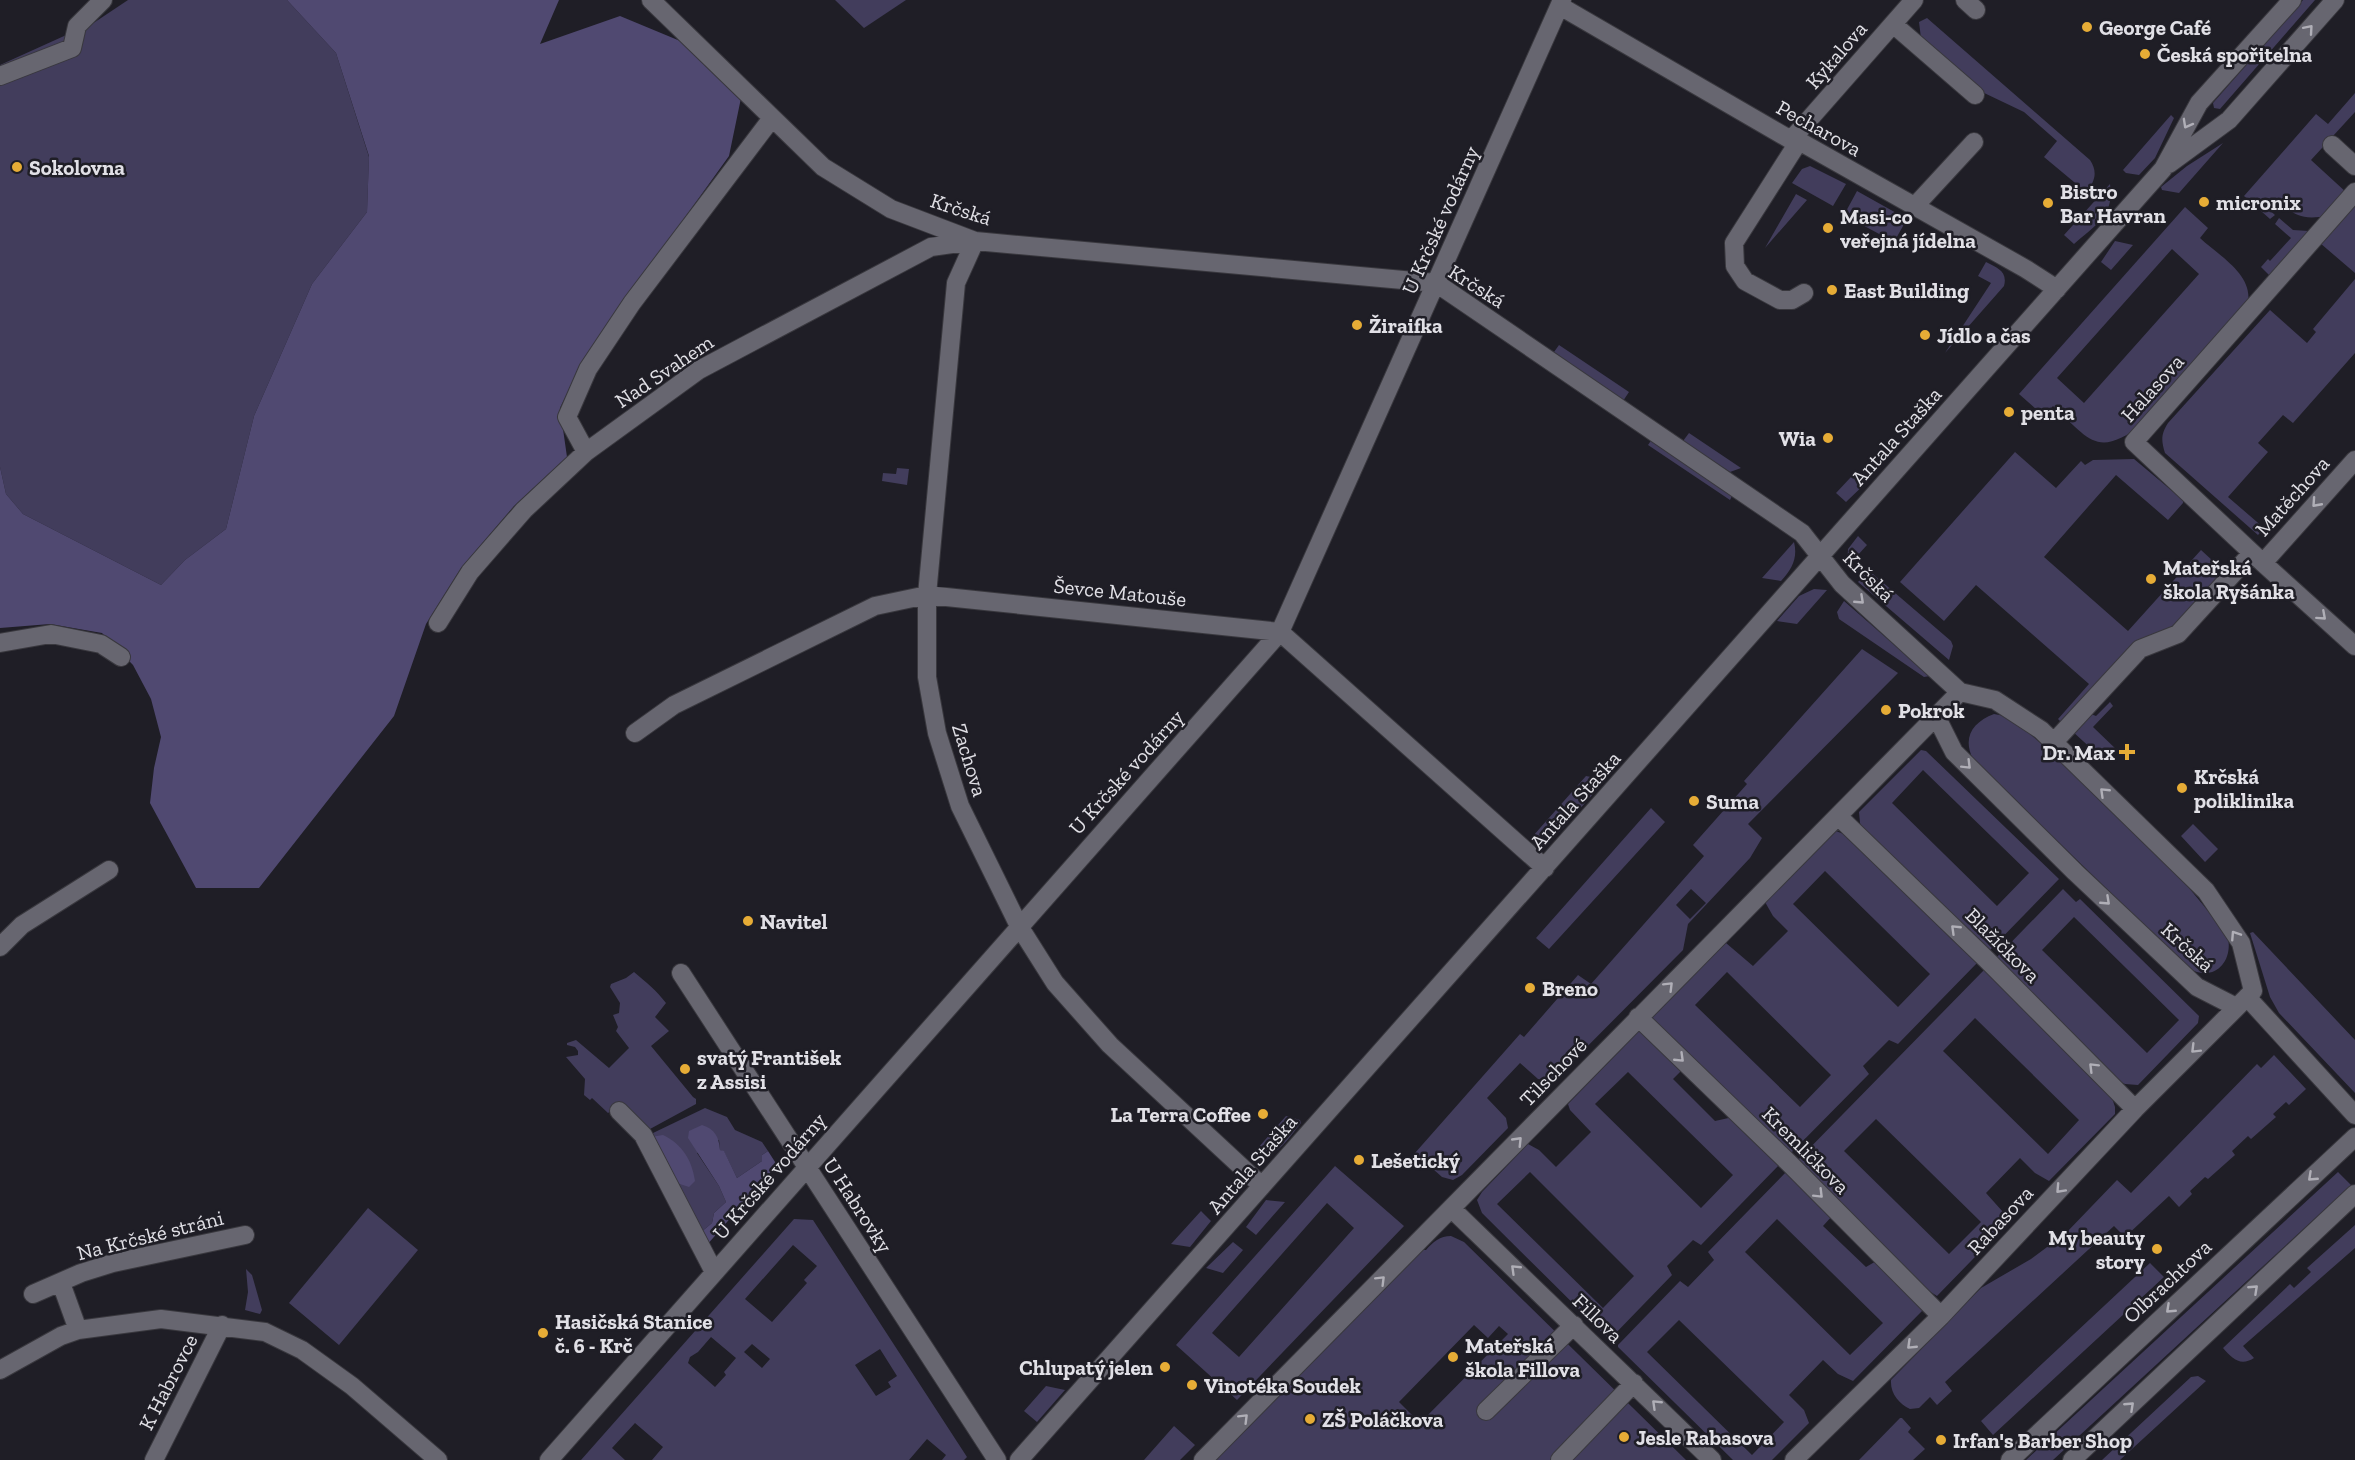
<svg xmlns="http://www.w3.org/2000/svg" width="2355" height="1460" viewBox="0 0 2355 1460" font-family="'Zilla Slab',serif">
	<rect width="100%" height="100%" fill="#1f1e26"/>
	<path fill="#423d5c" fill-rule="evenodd" d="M128,0H287L336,53L369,157L367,212L312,284L254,416L226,529L185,560L161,585L23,514L6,494L0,467V65L95,22Z
		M835,0H906L864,28Z
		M2303,0H2315L2220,109L2214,108L2213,103Z
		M1927,18L2090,160C2098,172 2095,182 2086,192L2044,157L2057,141L2024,112L1980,91L1921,38L1919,22Z
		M2355,93V112L2311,160L2347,193L2329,216C2298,220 2297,216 2273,198L2265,206L2275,215L2270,219L2244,196L2316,114L2328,124Z
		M2171,115L2174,118L2155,158L2139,175L2126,173L2123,170Z
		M2223,143L2179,193L2162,190L2161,187L2187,166Z
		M1810,166L1846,184L1833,206L1792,183L1802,169Z
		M2110,184C2115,215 2095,225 2074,244L2064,235Z
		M1857,191L1907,219L1894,242L1844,215Z
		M1796,194L1807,200L1765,248Z
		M2355,202V273L2320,243Z
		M2185,207L2208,228L2200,238C2219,256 2253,274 2248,303L2144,423C2097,459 2090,440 2053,406L2044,416L2019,394ZM2172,249L2199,274L2084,403L2057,378Z
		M2279,218L2293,230L2309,231L2275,274L2269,275L2261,267L2268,259L2270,261L2291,238L2275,224Z
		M2115,241L2133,245L2111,270L2101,262Z
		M1986,262C1997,268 2008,271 2004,286L1945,353L1991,283L1978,276Z
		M2355,279V353L2293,423L2283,415L2258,443L2268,452L2228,497L2264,528L2258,535L2165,453C2161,440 2161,434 2168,423L2270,310L2307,343L2316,332L2313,329Z
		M1559,345L1629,392L1623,401L1554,352Z
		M1689,433L1741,468L1730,472L1683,441Z
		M1652,439L1733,494L1730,500L1648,445Z
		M2015,452L2056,488L2081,461L2085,465L2093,460L2134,459L2183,500V503L2168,520L2116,475L2044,557L2128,631L2201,550L2225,572L2172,629L2061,722L2058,719L2089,684L1976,585L1944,621L1900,582Z
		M897,468L909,469L907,485L882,481L883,473L896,474Z
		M1851,477L1869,480L1846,502L1836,493Z
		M1858,536L1867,545L1847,567L1848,549Z
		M1794,542C1798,558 1792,569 1781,581L1762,578Z
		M1865,574H1873L1951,641L1953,646L1949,660L1858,582Z
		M1814,589L1827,590L1797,624L1777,621L1799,596Z
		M1844,601L1930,676L1924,677L1839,619L1837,612Z
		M1862,649L1898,673L1748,824L1762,838L1750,858L1688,924L1683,950L1552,1082L1538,1079L1520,1063L1487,1098L1506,1118L1508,1128L1462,1175L1453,1180L1442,1177L1415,1153L1520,1034L1524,1037L1578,975L1591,984L1704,856L1693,845L1747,784L1744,781ZM1691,889L1706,903L1690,919L1676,905Z
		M2110,702L2113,706L2093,727L2118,751L2106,762L2072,731L2091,714L2096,716Z
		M1994,714L2010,717L2086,782L2180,877L2227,934C2235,960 2215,984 2188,968L1973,759C1962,737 1973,722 1994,714Z
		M1921,750L1926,751L2059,879L1986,954L1865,835L1860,823L1859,812ZM1923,770L2029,873L1997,906L1892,803Z
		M1586,776L1601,779L1603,783L1559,832L1546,837L1533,836Z
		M1651,808L1665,822L1549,949L1536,938Z
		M2193,824L2218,849L2205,862L2181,836Z
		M1836,831L1846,835L1977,963L1898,1044L1889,1040L1863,1066L1869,1074L1789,1155L1660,1029L1652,1017L1726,943L1753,966L1788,931L1773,916L1765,902ZM1825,871L1930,974L1898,1007L1793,904ZM1727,972L1831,1075L1800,1107L1695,1005Z
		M2063,889L2076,902L2080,899L2199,1016L2198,1023L2138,1085L2125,1084L2116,1080L1993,961ZM2074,917L2179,1020L2147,1053L2042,950Z
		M2253,932L2355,1040V1093L2279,1013L2270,997L2250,933Z
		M1984,970L2111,1095L2115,1107V1114L2049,1181L2035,1173L2020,1158L1986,1193L2003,1212L2008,1223L1937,1296L1923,1287L1796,1162ZM1975,1018L2079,1120L2048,1154L1943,1051ZM1876,1119L1981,1222L1949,1254L1844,1151Z
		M634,972C646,982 657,991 666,1003L655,1017L669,1031L651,1046L693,1097L696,1099V1104L650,1129L621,1104L608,1113L592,1098L590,1100L584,1095L585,1079L566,1057L578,1055V1051L575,1047L567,1045V1043L576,1040L609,1068L629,1048L616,1031L618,1027L613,1015L619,1013L620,1003L610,987L611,984L626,978Z
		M1640,1030L1683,1069L1673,1079L1715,1121L1733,1117L1780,1164L1701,1245L1693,1240L1667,1266L1672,1275L1611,1338H1608L1482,1213L1477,1200L1482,1192L1528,1144L1539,1150L1556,1167L1591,1132L1570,1110L1568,1104ZM1628,1072L1733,1175L1701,1208L1595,1104ZM1530,1172L1634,1276L1603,1308L1497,1204Z
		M2274,1055L2306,1089L2289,1105L2286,1102L2273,1114L2276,1117L2251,1139L2248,1136L2232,1151L2235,1155L2208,1179L2205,1177L2190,1191L2192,1194L2179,1207L2169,1196L2125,1237L2114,1226L1945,1382L1952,1391L1937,1405L1930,1397L1919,1408L1910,1409C1899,1404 1890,1393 1891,1380L1981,1288L2031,1259L2066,1233L2117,1180L2131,1193L2257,1064L2261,1068Z
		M705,1108L727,1117L735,1130L762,1142L768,1151L762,1155V1161L737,1178L724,1152L720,1150L719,1140L697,1153L719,1186L726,1202L714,1213L712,1223L700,1233L651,1137L653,1133Z
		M1286,1116L1300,1120L1301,1123C1287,1140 1274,1163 1250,1157Z
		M1335,1166L1404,1226L1237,1400L1176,1345ZM1327,1203L1354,1228L1239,1357L1212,1333Z
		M1787,1171L1833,1215L1823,1226L1866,1267L1878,1260L1923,1310L1853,1381L1838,1374L1823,1360L1789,1395L1804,1410L1809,1423L1772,1460H1733L1618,1347V1345L1680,1281L1688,1287L1714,1260L1708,1252ZM1777,1219L1883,1323L1850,1355L1745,1252ZM1679,1320L1784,1422L1752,1455L1647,1352Z
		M2338,1172L2351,1185L2053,1460H2026Z
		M1266,1200L1285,1202L1256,1235L1246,1227Z
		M368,1208L418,1250L339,1345L289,1303Z
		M1201,1211L1211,1221L1190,1247L1171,1244Z
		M794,1219L813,1220L967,1457L964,1460H942L946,1455L927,1439L909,1460H652L663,1447L635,1423L612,1448L625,1460H581ZM793,1245L817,1266L804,1280L807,1283L772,1322L745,1299ZM711,1337L736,1358L724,1372L726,1375L715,1387L688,1363L690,1357L698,1352ZM752,1344L770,1359L762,1368L744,1352ZM880,1349L897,1376L888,1382L891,1387L876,1396L855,1365Z
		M2355,1225V1248L2243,1346L2254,1358C2240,1367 2232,1358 2223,1348L2290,1284L2294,1288L2311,1272L2307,1268Z
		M1451,1236L1464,1242L1686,1460H1215L1422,1250H1426C1433,1242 1440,1236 1451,1236ZM1474,1325L1488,1338L1499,1326L1508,1334L1420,1423L1399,1402Z
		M1233,1242L1243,1250L1223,1273L1206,1268Z
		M2150,1263L2164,1277L1993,1435L1981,1421Z
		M246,1269L252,1275L262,1310L260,1314L245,1310L248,1292Z
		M2198,1376L2206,1381L2120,1460H2102L2191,1377Z
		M1046,1386L1065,1390L1037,1422L1024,1411Z
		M1900,1418H1902L1911,1428L1908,1432L1925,1449L1913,1460H1859Z
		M1174,1426L1195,1445L1180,1460H1144Z"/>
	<path fill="#504971" d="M287,0H559L540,44L620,16L685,43L741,98L729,156L584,358L560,408L567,457L514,506L461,568L426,624L394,716L259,888H196L150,803L154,768L161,737L151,699L133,665L102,633L50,624L0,628V467L6,494L23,514L161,585L185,560L226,529L254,416L312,284L367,212L369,156L336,53Z
		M702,1125C715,1129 719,1137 720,1150L724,1151L737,1178L762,1161V1155L768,1151L777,1165L706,1246L700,1233L712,1223L714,1213L726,1202L719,1186L688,1138L689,1131Z
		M663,1135C682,1144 692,1160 695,1181L689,1187L674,1182L651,1137Z"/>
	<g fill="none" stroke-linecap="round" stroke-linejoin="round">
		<g stroke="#39383e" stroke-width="20">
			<path id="minor" d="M651,0L823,167L891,209L975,241L1436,283L1802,533L1842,584L1960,692L1995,700L2041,730L2206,891L2241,943L2253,991L2135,1109L1941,1316L1794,1460
				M1965,0L1976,10
				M1560,6L1791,140L1799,141L2026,269L2057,289
				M1893,24L1975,95
				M0,76L72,48L77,26L103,0
				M1791,140L1914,0
				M1799,141L1734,243L1735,266L1745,281L1780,300H1792L1804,293
				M2332,145L2355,166
				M2169,164L2229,120L2335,0
				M2355,192L2134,442L2263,563L2355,646
				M1914,207L1974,142
				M975,241L956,283L927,595V677L937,733L960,806L1019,926L1055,983L1110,1045L1262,1186
				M586,452L567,417L588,369L632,303L772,118
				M2263,563L2355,460
				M438,623L470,572L524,510L586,452L699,370L931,247L973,241
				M0,643L51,634L101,644L121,657
				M1936,716L1954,752L2075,872L2197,987L2236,1007
				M635,733L674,705L875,606L927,595L1280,632L1545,868
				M2054,742L2140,649L2178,634L2252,553
				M1838,816L1987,960L2135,1109
				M0,947L22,925L109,870
				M681,973L997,1460
				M2247,997L2355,1115
				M1638,1017L1789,1163L1941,1316
				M619,1111L643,1135L714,1272
				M1452,1209L1712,1460
				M61,1283L78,1330
				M33,1294L81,1273L113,1263L245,1235
				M0,1370L61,1336L78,1330L108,1326L161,1319L265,1332L302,1350L352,1386L438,1460
				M1486,1411L1574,1325
				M154,1460L222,1325
				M549,1460L1280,632L1562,0
				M1019,1460L2131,205L2163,169L2199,103L2292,0
				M1203,1460L1960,692
				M1560,1460L1634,1383
				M2010,1460L2355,1137
				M2072,1460L2355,1194"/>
		</g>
		<use href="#minor" stroke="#676670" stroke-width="18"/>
	</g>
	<defs><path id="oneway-chevron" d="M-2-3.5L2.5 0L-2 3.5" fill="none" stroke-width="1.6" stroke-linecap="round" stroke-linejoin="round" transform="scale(1.5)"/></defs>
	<g stroke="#b0afb7">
		<use href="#oneway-chevron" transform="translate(2309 29) rotate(-49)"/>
		<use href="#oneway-chevron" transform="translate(2187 124) rotate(119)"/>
		<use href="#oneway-chevron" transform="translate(2316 503) rotate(132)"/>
		<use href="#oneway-chevron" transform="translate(1860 600) rotate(43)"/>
		<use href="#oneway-chevron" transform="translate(2322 616) rotate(42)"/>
		<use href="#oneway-chevron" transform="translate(1967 765) rotate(45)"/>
		<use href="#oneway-chevron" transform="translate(2104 792) rotate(-136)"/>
		<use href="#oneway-chevron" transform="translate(2106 901) rotate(43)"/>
		<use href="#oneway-chevron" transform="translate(1955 929) rotate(-136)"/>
		<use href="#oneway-chevron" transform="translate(2235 935) rotate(-123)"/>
		<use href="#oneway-chevron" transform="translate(1669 986) rotate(-45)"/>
		<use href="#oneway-chevron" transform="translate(2195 1049) rotate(135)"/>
		<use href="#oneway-chevron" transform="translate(1680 1058) rotate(44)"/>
		<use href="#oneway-chevron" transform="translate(2093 1067) rotate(-135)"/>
		<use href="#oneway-chevron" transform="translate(1518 1141) rotate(-46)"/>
		<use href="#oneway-chevron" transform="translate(2312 1177) rotate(137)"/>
		<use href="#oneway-chevron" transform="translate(2060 1189) rotate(133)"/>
		<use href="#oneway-chevron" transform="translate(1819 1194) rotate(45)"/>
		<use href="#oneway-chevron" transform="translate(1515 1269) rotate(-136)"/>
		<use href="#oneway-chevron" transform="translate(1381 1280) rotate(-45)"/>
		<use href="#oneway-chevron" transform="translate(2254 1289) rotate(-43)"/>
		<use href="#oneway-chevron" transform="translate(2170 1309) rotate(137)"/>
		<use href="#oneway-chevron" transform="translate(1911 1345) rotate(136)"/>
		<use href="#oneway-chevron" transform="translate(1656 1404) rotate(-136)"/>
		<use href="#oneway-chevron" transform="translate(2130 1406) rotate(-43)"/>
		<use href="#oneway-chevron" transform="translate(1244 1418) rotate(-45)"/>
	</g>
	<g fill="#e6ac36" stroke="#1f1e26" stroke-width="2">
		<circle cx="2087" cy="27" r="6"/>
		<circle cx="2145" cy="54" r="6"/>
		<circle cx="17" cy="167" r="6"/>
		<circle cx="2204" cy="202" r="6"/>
		<circle cx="2048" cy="203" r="6"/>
		<circle cx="1828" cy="228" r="6"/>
		<circle cx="1832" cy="290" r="6"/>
		<circle cx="1357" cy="325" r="6"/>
		<circle cx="1925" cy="335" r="6"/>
		<circle cx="2009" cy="412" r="6"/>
		<circle cx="1828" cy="438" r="6"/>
		<circle cx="2151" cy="579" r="6"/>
		<circle cx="1886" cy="710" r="6"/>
		<path d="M2124 743h6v6h6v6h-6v6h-6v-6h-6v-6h6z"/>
		<circle cx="2182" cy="788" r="6"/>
		<circle cx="1694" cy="801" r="6"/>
		<circle cx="748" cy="921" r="6"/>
		<circle cx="1530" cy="988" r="6"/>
		<circle cx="685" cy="1069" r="6"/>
		<circle cx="1263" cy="1114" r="6"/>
		<circle cx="1359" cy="1160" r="6"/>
		<circle cx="2157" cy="1249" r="6"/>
		<circle cx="543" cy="1333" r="6"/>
		<circle cx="1453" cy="1357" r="6"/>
		<circle cx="1165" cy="1367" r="6"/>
		<circle cx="1192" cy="1385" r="6"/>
		<circle cx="1310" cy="1419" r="6"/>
		<circle cx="1624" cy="1437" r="6"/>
		<circle cx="1941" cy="1440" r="6"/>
	</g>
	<g text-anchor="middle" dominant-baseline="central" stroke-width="5" stroke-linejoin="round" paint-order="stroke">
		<g font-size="21" font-weight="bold" fill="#e1e0e6" stroke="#1f1e26" text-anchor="start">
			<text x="2099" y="27">George Café</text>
			<text x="2157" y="54">Česká spořitelna</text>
			<text x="29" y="167">Sokolovna</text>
			<text x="2060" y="191">Bistro<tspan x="2060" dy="24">Bar Havran</tspan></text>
			<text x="2216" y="202">micronix</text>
			<text x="1840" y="216">Masi-co<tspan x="1840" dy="24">veřejná jídelna</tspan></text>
			<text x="1844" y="290">East Building</text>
			<text x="1369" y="325">Žiraifka</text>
			<text x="1937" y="335">Jídlo a čas</text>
			<text x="2021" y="412">penta</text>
			<text x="1816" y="438" text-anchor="end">Wia</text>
			<text x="2163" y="567">Mateřská<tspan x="2163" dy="24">škola Ryšánka</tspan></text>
			<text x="1898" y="710">Pokrok</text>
			<text x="2115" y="752" text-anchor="end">Dr. Max</text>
			<text x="2194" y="776">Krčská<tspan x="2194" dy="24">poliklinika</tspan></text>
			<text x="1706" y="801">Suma</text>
			<text x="760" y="921">Navitel</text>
			<text x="1542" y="988">Breno</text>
			<text x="697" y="1057">svatý František<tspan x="697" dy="24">z Assisi</tspan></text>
			<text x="1251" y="1114" text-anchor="end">La Terra Coffee</text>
			<text x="1371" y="1160">Lešetický</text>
			<text x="2145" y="1237" text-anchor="end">My beauty<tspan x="2145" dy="24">story</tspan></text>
			<text x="555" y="1321">Hasičská Stanice<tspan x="555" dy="24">č. 6 - Krč</tspan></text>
			<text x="1465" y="1345">Mateřská<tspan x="1465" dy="24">škola Fillova</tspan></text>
			<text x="1153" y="1367" text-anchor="end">Chlupatý jelen</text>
			<text x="1204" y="1385">Vinotéka Soudek</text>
			<text x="1322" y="1419">ZŠ Poláčkova</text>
			<text x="1636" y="1437">Jesle Rabasova</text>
			<text x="1953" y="1440">Irfan's Barber Shop</text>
		</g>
		<g font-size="21" fill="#e1e0e6" stroke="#1f1e26">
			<text transform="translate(1836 55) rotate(-49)">Kykalova</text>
			<text transform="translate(1819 128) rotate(29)">Pecharova</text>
			<text transform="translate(961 209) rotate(18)">Krčská</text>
			<text transform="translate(1440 220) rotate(-66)">U Krčské vodárny</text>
			<text transform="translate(1477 286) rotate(32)">Krčská</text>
			<text transform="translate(664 371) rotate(-34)">Nad Svahem</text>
			<text transform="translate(2152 388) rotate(-48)">Halasova</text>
			<text transform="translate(1896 436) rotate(-48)">Antala Staška</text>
			<text transform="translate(2292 496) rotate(-48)">Matěchova</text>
			<text transform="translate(1869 576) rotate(45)">Krčská</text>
			<text transform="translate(1120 592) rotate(6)">Ševce Matouše</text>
			<text transform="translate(970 760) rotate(73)">Zachova</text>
			<text transform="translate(1126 772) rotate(-48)">U Krčské vodárny</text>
			<text transform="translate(1575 800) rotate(-48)">Antala Staška</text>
			<text transform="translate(2003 945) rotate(45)">Blažíčkova</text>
			<text transform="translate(2188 947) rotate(42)">Krčská</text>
			<text transform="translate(1553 1072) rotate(-46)">Tilschové</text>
			<text transform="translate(1806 1150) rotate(45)">Kremličkova</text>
			<text transform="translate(1252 1164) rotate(-49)">Antala Staška</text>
			<text transform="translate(769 1176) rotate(-49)">U Krčské vodárny</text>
			<text transform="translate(858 1205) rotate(57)">U Habrovky</text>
			<text transform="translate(2000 1220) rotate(-47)">Rabasova</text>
			<text transform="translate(150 1235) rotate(-14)">Na Krčské stráni</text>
			<text transform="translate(2167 1281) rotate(-43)">Olbrachtova</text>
			<text transform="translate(1598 1318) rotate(44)">Fillova</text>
			<text transform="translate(168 1382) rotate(-63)">K Habrovce</text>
		</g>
	</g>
</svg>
